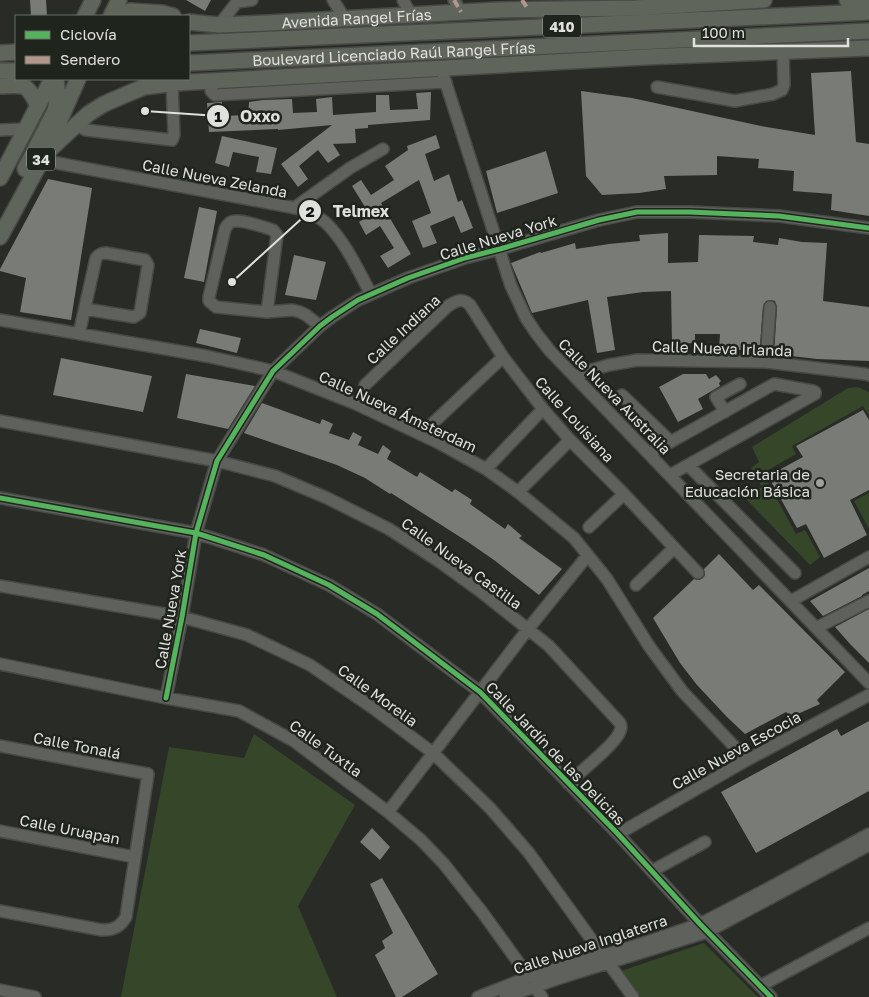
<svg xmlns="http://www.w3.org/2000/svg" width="869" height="997" viewBox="0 0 869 997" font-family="'Golos Text',sans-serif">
	<rect width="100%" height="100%" fill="#292b27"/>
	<path fill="#364629" d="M858,387L869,392V415L863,406L792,446L796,454L763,473L796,534L805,530L820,557L810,565L743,496L762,487L751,468L759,462L752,447L848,388Z
		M869,493V529L854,501Z
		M254,734L355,805L298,906L337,997H121L169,747L244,758Z
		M704,943L758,997H640L621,971Z"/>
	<path fill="#797b77" d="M30,0H46L47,16H31Z
		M186,0H211L205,11Z
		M851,71L856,142L869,144V216L831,210L832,194L793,191L794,171L758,168L759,159L717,156V175L664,176L666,189L639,193L602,195L586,176L581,91L632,98L761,126L815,135L811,73Z
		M431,92L430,120L368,125V128L355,129L356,143L333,144L340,155L328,163L318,150L299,166L308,179L298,187L281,164L332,125L278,130V129L209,132L207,103L222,102L223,116L248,115L249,102L263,100L292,99L293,113L317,112L316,99L332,97L333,115L376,112V95H389L390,110L418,109L416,93Z
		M436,135L440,148L425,154L434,181L449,174L458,202L462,200L473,228L461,233L454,216L430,226L437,243L423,248L412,221L431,213L419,180L381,203L411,254L388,268L380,256L394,248L380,226L366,235L359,222L370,215L352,186L361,180L371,195L394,180L385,166L408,150L407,146Z
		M222,136L277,148L271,174L256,172L259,157L233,152L229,167L215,163Z
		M546,151L558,193L497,213L486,171Z
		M48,179L92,188L71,320L20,312L26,278L0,271V269Z
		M199,207L217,211L204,282L184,278Z
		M668,233V263L698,262L699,235L754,236L753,242L778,245L779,238L802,242L827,243L823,301L869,307V361L817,359L774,354L777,307L775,301L771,300L766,301L763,306L760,345L745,344V350L719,349L720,334H695V343L672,344L671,291L643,292L607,297L615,350L597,353L588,300L532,313L511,263L540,252L541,253L575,243L576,249L609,244L640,241L639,235Z
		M294,255L326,262L316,300L285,295Z
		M200,329L241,338L237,353L196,343Z
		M61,358L152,376L143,412L53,395Z
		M186,374L255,386L228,429L177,418Z
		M683,374H706L709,379L716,375L721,381L719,383L720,386L698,399L703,409L678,422L659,387Z
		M262,403L320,424L322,419L333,424L329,433L349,440L353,432L362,437L358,445L378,454L383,445L391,451L387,459L417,477L420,472L452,492L455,489L472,500L470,504L505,529L508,524L522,536L519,538L562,569L539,595L494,560L468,542L391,493L390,494L365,478L337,465L244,433Z
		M863,410L869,420V490L850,500L867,535L824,558L806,524L797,528L768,476L803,457L796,446Z
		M719,554L753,590L759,585L845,672L817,700L820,704L791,717L786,712L745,734L727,717L697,685L680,663L653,618L694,579L699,580L703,578L705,575L704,569Z
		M869,568V591L862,595V596L823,616L810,601Z
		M869,609V663L851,645L835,627Z
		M869,721V791L756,853L721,792L837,729L841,736Z
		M372,828L390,847L380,860L360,842Z
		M382,878L438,974L402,997H396L375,955L385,948L382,941L393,933L370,884Z"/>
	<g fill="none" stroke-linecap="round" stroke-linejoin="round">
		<g stroke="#474945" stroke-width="14">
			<path id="minor" d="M333,0L345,19
				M403,0L411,15
				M454,0L461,12
				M219,25L237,2L252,0
				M441,68L511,286L526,318L536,333L550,351L869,683
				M212,81L211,91L215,95L446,82
				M657,87L735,101L773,94L782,90L784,85L783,51
				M76,125L86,130L172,140L174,135L172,83
				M0,130L26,129
				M41,160L306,210C313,214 320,218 326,223C345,241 359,272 371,294
				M294,208L350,168L383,149
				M267,312L277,235L273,230C264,227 244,220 235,221C230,221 227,225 225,229L209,297V301L216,307L267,312L292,310L300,312L306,315L320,326
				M0,320L206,356L273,371L356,404L439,443L486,469L518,492L574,538L607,579L649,646L682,691L747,760
				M79,334L96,258C99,254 101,253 106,253L145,260L148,265L140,313L134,317L85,309
				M766,362L770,307
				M575,377L588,371L609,365L638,360L766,362L865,374L869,375
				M365,385L448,306C456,301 462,297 470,305L503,357L543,409L570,440L624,494L698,573
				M622,395L671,442
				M725,412L716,397L740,384
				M0,421L217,461L275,476L327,498L389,529L440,562L480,591L549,646L620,723C621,727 622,727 620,731C617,743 579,773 568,783
				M433,423L503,357
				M649,454L774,384L813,391L815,392V394L670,475
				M688,465L795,573
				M486,469L543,409
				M518,492L570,440
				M0,498L196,533L264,555L329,585L377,614L480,692L618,834L700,924L771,997
				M589,527L624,494
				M636,585L674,548
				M0,586L182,617L247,635L310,665L373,708L433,753L490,808L529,853L633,997
				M791,601L869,557
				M816,628L869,601
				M0,664L166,698L239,711L294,741L388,812L421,840L444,864L482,912L529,977
				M166,698L182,617L196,533L217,461L273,371L320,326L332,317L358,300L408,278L465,258L500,249L599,220L637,212H690L779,216L869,228
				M0,746L148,774C141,821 133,869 126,917C120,927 114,930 102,930L0,911
				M388,812L528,629L588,555
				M0,831L134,857
				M618,834L747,760L869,695
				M652,871L705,842
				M760,986L869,928
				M535,987L542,997
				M0,990L35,997
				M478,997L529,977L644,943L700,924L754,896L869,834
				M505,997L563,977L707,932L869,845"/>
		</g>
		<g stroke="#474945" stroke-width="18">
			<g id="major">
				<path d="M847,0L869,3"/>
				<path d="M85,16L93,0"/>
				<path d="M111,16L119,0"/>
				<path d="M112,16L130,11L162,13L173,16"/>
				<path id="s1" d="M189,22L219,25L268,23L498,10L636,8L764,0"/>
				<path d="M189,43L869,12"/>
				<path d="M0,53L16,52"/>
				<path id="s2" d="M189,63L869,31"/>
				<path d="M0,71H16"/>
				<path d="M0,86C25,85 26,82 38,106"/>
				<path d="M45,154L88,114L104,104L127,94L144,87L175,83L645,57L869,48"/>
				<path d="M25,169L55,111L58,95L56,79"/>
				<path d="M0,178L52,79"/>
				<path d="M0,237L45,154L78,79"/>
			</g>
		</g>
		<use href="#minor" stroke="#5f615d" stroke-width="11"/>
		<use href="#major" stroke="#60655c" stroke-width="15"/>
		<path stroke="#b2968c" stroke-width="4" stroke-dasharray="8 4" stroke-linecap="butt" d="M454,0L461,12
			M522,0L528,9"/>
		<g stroke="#1f241c" stroke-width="8">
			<path id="cycleway" d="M0,498L196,533L264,555L329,585L377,614L480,692L618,834L700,924L771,997
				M166,698L182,617L196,533L217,461L273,371L320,326L332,317L358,300L408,278L465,258L500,249L599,220L637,212H690L779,216L869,228"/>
		</g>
		<use href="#cycleway" stroke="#56b35d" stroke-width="5"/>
	</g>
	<circle fill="#9fa19d" stroke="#1f241c" stroke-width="2" cx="820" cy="483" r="5"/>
	<g text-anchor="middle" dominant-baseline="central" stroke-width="5" stroke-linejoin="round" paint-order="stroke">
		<g fill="#1f241c" stroke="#a5a8a2" stroke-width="1">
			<rect x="543" y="14.5" width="38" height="23" rx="4"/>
			<rect x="27" y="147.5" width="28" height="23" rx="4"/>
		</g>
		<g font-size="14" font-weight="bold" fill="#dee1dc">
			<text x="562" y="26">410</text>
			<text x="41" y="159">34</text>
		</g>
		<g font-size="15" fill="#dee1dc" stroke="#1f241c">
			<text stroke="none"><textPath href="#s1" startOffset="168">Avenida Rangel Frías</textPath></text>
			<text stroke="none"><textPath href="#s2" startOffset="205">Boulevard Licenciado Raúl Rangel Frías</textPath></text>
			<text transform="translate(215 178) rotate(11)">Calle Nueva Zelanda</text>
			<text transform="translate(498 237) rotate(-17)">Calle Nueva York</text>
			<text transform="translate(403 329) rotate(-43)">Calle Indiana</text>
			<text transform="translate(722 348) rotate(2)">Calle Nueva Irlanda</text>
			<text transform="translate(615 396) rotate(46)">Calle Nueva Australia</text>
			<text transform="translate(398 411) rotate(25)">Calle Nueva Ámsterdam</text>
			<text transform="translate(575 419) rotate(48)">Calle Louisiana</text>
			<text transform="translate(462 563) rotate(36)">Calle Nueva Castilla</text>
			<text transform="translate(170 609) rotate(-80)">Calle Nueva York</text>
			<text transform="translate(378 695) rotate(36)">Calle Morelia</text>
			<text transform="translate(77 745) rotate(11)">Calle Tonalá</text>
			<text transform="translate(326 748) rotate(36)">Calle Tuxtla</text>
			<text transform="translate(736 750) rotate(-29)">Calle Nueva Escocia</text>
			<text transform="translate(556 753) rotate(46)">Calle Jardín de las Delicias</text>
			<text transform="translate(70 829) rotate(11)">Calle Uruapan</text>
			<text transform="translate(590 944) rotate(-18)">Calle Nueva Inglaterra</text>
		</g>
		<g font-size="15" fill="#dee1dc" stroke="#1f241c" text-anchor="end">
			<text x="810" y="474">Secretaria de<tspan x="810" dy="17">Educación Básica</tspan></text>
		</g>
	</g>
	<path fill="none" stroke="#dee1dc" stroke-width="2" d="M145 111L218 116M232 282L310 211"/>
	<g fill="#dee1dc" stroke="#1f241c" stroke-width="2">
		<circle cx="145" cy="111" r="5"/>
		<circle cx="232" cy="282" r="5"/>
		<circle cx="218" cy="116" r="12"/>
		<circle cx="310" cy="211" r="12"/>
	</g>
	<g font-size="15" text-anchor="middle" font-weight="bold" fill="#111">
		<text x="218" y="122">1</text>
		<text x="310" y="217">2</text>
	</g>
	<g font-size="16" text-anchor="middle" font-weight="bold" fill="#dee1dc" stroke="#1f241c" stroke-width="5" stroke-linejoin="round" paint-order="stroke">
		<text x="260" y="122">Oxxo</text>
		<text x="361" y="217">Telmex</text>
	</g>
	<rect x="15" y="15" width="175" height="65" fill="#1f241c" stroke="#6b7069"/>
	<rect x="25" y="31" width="25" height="8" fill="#56b35d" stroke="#6b7069"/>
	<text x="60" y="40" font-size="15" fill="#dee1dc">Ciclovía</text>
	<rect x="25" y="56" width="25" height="8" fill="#b2968c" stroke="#6b7069"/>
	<text x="60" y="65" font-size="15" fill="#dee1dc">Sendero</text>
	<path d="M694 38v8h154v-8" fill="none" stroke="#dee1dc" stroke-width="2.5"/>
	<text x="702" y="38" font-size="15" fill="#dee1dc" stroke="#1f241c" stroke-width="4" paint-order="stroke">100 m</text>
</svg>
